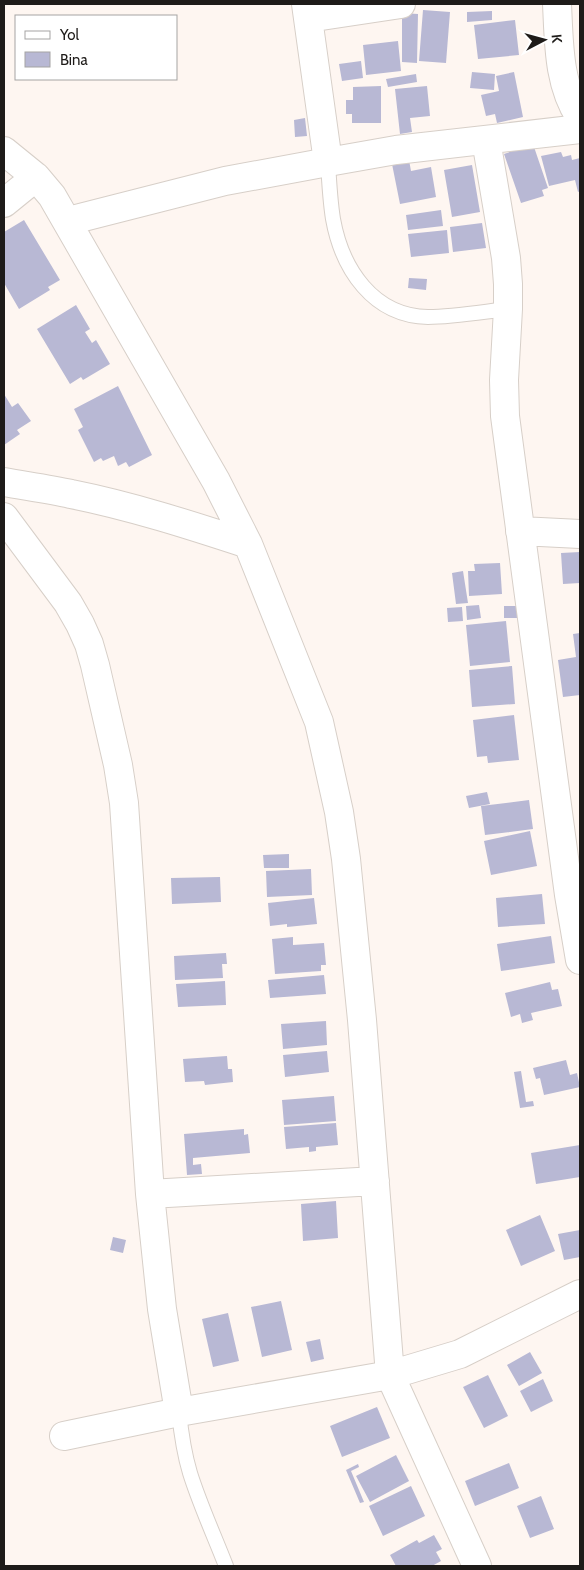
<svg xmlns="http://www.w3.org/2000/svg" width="584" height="1570" viewBox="0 0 584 1570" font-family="Cabin,sans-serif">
	<rect width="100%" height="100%" fill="#fef6f1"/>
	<path fill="#b8b8d4" d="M423,10L450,12L446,63L419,61Z
		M492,11V20L467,22V12Z
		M402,13L418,14L417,63L402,62Z
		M515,20L519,55L478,59L474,25Z
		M398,41L401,71L366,75L363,45Z
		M361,61L363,78L342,81L339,64Z
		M472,72L495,74L494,90L470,88Z
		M514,72L523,117L497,123L495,114L486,116L481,95L499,91L496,76Z
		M416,74L417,82L388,87L386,79Z
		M381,86V123H352V114H346V100H353V87Z
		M427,86L430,116L410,118L412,132L400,134L395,89Z
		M305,118L307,136L295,137L294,120Z
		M533,144L548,188L542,190L544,196L521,203L504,154Z
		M561,152L563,157L571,155L572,160L580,158V191L578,192L575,180L549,186L541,156Z
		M409,160L411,171L431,167L436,197L400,204L392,164Z
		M472,165L480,212L452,217L444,170Z
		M441,210L443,226L408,230L406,215Z
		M24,220L60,280L48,287L50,290L19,309L4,283V232Z
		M482,223L486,248L453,252L450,227Z
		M447,230L449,253L411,257L408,234Z
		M409,278L427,279L426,290L408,288Z
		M76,305L90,329L85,332L92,343L96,340L110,364L83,380L81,377L70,384L37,329Z
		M118,386L152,455L129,467L126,462L118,466L114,456L103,461L101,458L94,462L78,430L83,427L74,409Z
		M4,394L12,407L18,403L31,421L17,430L20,434L4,445Z
		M580,552V583L563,584L561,553Z
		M500,563L502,594L469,596L468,571H475L474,564Z
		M463,571L468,603L456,604L452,573Z
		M479,605L481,618L467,620L466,606Z
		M504,606H523V618H504Z
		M462,607L463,621L448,622L447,608Z
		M506,621L510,662L470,666L466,625Z
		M580,633V695L563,697L558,660L576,657L573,634Z
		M512,666L515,704L472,707L469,670Z
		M514,715L519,760L488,763L487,756L477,757L473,720Z
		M487,792L490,804L469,808L466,796Z
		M529,800L533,829L485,835L481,806Z
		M530,831L537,866L491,875L484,841Z
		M289,854V868H264L263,855Z
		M311,869L312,895L267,897L266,871Z
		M220,877L221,902L172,904L171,878Z
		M542,894L545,924L498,927L496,898Z
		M314,898L317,924L287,927V924L270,926L268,903Z
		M551,936L555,963L501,971L497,944Z
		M293,937V945L324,943L326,965H321V971L275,974L272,939Z
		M226,953L227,964H222L223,978L175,980L174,956Z
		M324,975L326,994L270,998L268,980Z
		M225,981L226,1005L178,1007L176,984Z
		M550,982L552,990L558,989L562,1006L531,1013L533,1020L522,1023L520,1014L511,1017L505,993Z
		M326,1021L327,1045L283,1049L281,1024Z
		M327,1051L329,1072L285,1077L283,1055Z
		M227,1056L228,1069H232L233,1082L205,1085L204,1081L185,1082L183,1059Z
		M566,1060L570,1075L577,1073L580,1087L544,1095L540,1078L536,1079L533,1068Z
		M521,1071L526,1102L533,1101L534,1106L520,1108L514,1072Z
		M334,1096L336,1121L284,1125L282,1100Z
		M336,1123L338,1145L316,1147V1151L309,1152V1147L286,1149L284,1127Z
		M244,1129V1135L248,1134L250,1153L193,1158V1165L201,1164L202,1174L187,1175L184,1134Z
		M580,1145V1177L536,1184L531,1153Z
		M336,1201L338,1238L303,1241L301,1204Z
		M540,1215L555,1251L521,1266L506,1230Z
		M580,1230V1257L564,1260L558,1234Z
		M113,1237L126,1240L123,1253L110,1250Z
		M281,1301L292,1350L262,1357L251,1307Z
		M228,1313L239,1361L213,1367L202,1319Z
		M320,1339L324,1359L311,1362L306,1342Z
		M530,1352L542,1373L519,1386L507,1365Z
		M488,1375L508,1416L484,1428L463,1387Z
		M543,1379L553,1401L531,1412L520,1391Z
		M377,1407L390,1438L342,1457L330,1426Z
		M396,1455L409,1481L370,1502L356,1476Z
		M509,1463L519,1488L475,1506L465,1481Z
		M358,1464L359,1467L351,1471L364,1502L360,1503L346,1470Z
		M411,1486L425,1516L383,1536L369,1506Z
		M541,1496L554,1529L530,1538L517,1506Z
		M434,1535L442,1549L436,1552L441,1561L432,1566H396L390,1555L417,1540L419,1543Z"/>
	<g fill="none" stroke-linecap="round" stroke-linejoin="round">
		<g stroke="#d7cfc8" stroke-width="16">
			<path id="lane" d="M328,162C329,181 330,200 333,219C342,269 373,316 428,317C453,317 482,312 508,309
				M179,1412C181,1432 184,1453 190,1473C200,1505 214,1535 226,1566"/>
		</g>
		<g stroke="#d7cfc8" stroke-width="30">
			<path id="street" d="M306,4L328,162
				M557,4C559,42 558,84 580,117
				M308,18L401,4
				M486,140L506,258L508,284V309L504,380L505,416L569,895L580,960
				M4,151L36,177L52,196L216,481L248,544L319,722L339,812L346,859L362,1020L390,1375L477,1566
				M4,203L36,177
				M68,221L225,181L328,162L396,150L580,129
				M4,482C26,486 49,489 71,494C131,506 190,525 248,544
				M4,517L68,603L80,624L89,644L95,665L118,765L124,803L150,1194L162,1309L179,1412
				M520,531L580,534
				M150,1194L375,1181
				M64,1436L179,1412L390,1375L460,1354L580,1294"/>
		</g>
		<use href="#lane" stroke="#fff" stroke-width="14"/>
		<use href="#street" stroke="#fff" stroke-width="28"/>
	</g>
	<rect width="584" height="1570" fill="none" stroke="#1e1b19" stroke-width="10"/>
	<rect x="15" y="15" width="162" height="65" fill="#ffffff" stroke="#a5a4a3"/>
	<rect x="25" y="31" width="25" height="8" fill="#ffffff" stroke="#a5a4a3"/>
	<text x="60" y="40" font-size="15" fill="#1e1b19">Yol</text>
	<rect x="25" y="52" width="25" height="15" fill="#b8b8d4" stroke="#a5a4a3"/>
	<text x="60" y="65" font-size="15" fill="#1e1b19">Bina</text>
	<g transform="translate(544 40) rotate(84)" stroke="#ffffff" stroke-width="4" paint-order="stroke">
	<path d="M0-4L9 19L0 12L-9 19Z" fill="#1e1b19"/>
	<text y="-8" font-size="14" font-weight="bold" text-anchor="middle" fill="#1e1b19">K</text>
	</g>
</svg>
